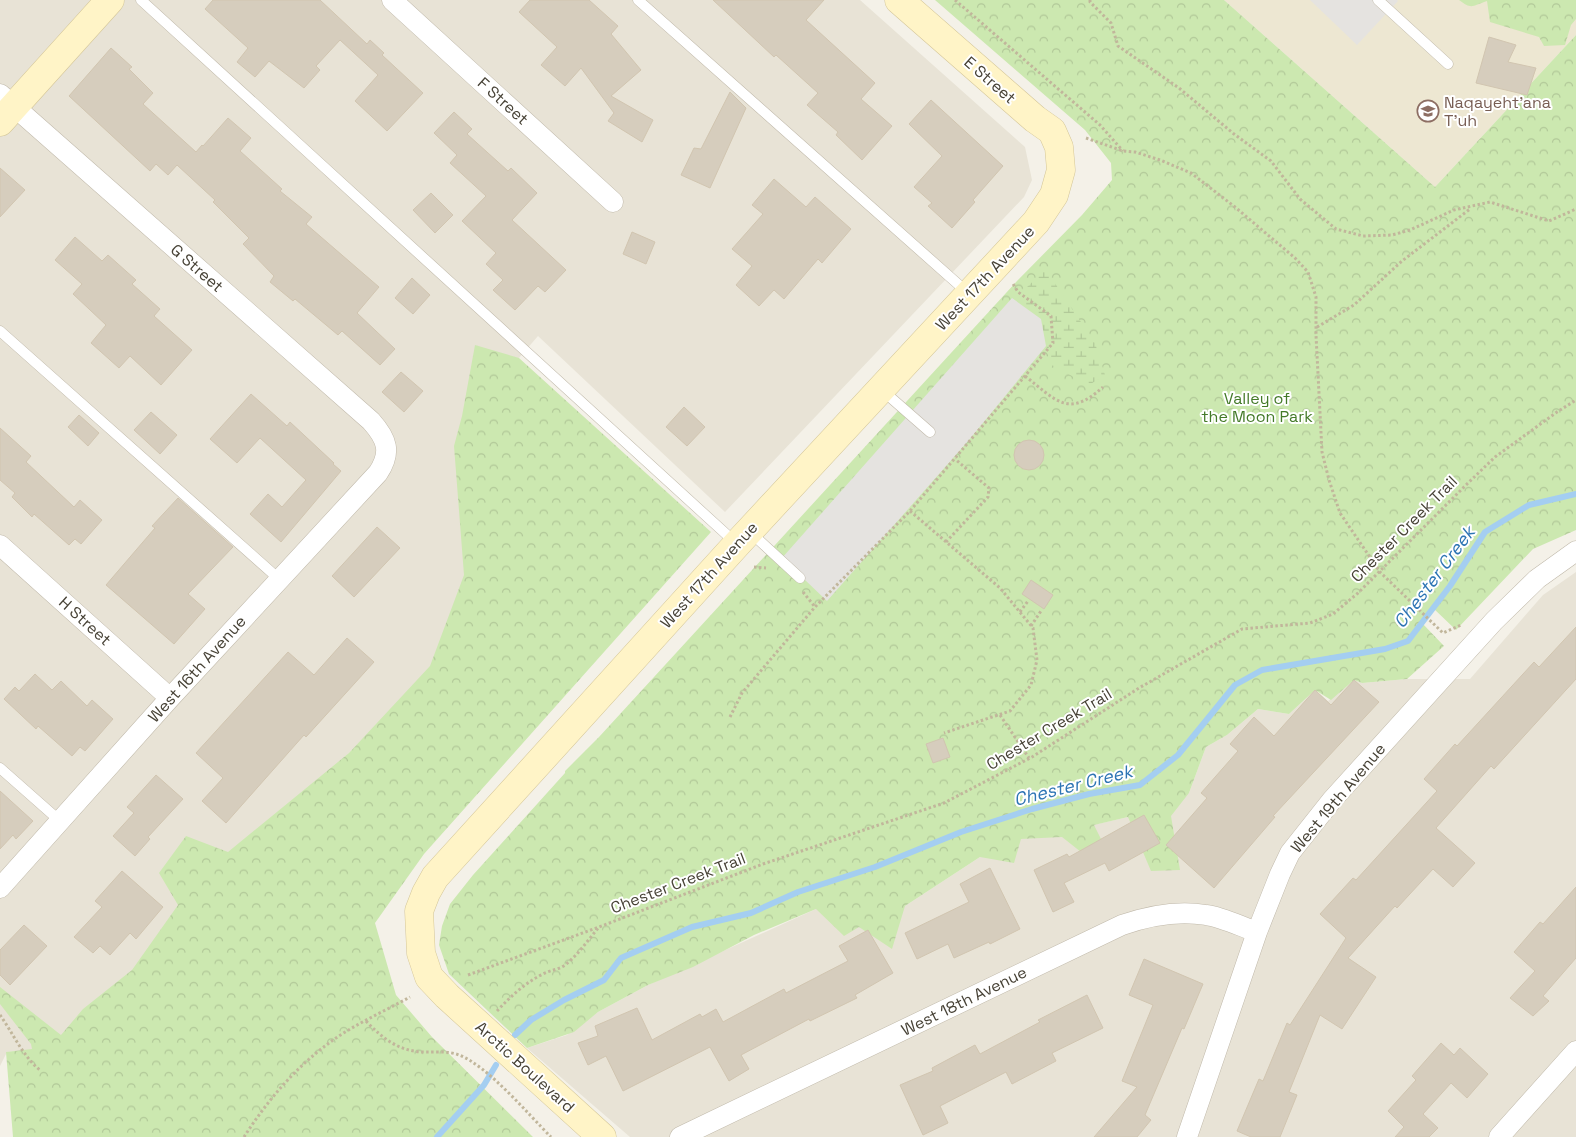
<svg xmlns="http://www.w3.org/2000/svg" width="1576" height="1137" viewBox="0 0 1576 1137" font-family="'Space Grotesk',sans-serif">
	<defs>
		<pattern id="forest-crowns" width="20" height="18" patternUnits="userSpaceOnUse" patternTransform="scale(1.25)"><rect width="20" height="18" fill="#cce8b0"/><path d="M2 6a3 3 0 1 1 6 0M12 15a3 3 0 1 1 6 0" fill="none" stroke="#b1c898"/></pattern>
		<pattern id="wetland-marsh" width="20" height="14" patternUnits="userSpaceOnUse" patternTransform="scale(1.25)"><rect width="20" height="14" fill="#cce8b0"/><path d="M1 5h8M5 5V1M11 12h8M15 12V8" fill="none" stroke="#b1c898"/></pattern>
	</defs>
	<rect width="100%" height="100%" fill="#f4f1e8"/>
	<path fill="#e8e3d6" d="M0,0H860L1025,147L1032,180L1024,197L725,512L538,336L519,358L491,608L62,1047L7,1052L0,1066Z
		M1576,572V1137H630L527,1048L567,1035L598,1012L648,985L816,909L905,906L980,857L1021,839L1093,825L1128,817L1189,793L1206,747L1227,735L1258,709L1289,714L1315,690L1328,701L1354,680L1362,683L1407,679H1470L1543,595Z"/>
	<path fill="#ede7d2" d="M1224,0H1576V35L1435,187Z"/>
	<path fill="url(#forest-crowns)" d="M935,0H1224L1435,187L1576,35V530L1533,549L1456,630L1433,608L1422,623L1444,646L1407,679L1362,683L1354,680L1331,700L1315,690L1289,714L1258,709L1227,735L1206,747L1189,793L1171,816L1180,870L1151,871L1128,817L1094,825L1101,839L1081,852L1062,837L1021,839L1014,863L980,857L905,906L892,949L859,927L844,936L816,909L754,935L693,967L648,985L598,1012L574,1032L527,1048L449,974L439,945L442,926L450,904L473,875L565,773V771L599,737L1017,281L1082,215L1112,180L1111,163L1085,130Z
		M1459,0H1576V19L1571,25L1565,45L1544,46L1539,37L1490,22L1487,1C1472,6 1472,10 1459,0Z
		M475,345L519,358L711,532L424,854L375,923L396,995L432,1037L533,1137H13L6,1052L32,1049L31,1044L0,1004V987L61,1035L83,1009L132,970L178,905L159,873L186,836L228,852L349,753L430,666L464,575L454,446L462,416Z"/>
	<path fill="url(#wetland-marsh)" d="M1044,271L1052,279L1095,343L1105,375L1089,385L1050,364L1041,319L1021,304L1026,288Z"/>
	<path fill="#e5e3e0" d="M1310,0H1397L1398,1L1357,45Z
		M1012,298L1041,319L1046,346L969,440L827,601L782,558Z"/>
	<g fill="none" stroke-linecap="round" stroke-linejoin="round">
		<path stroke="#a4cef1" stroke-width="6" d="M515,1035L531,1020L564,1000L604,980L621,958L692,927L751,913L798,892L875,867L961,832L1032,809L1089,794L1140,785L1178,755L1235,685L1262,670L1385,649L1408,641L1450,586L1485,532L1529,505L1576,494
			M437,1137L484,1085L496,1065"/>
	</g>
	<path fill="#d6cdbd" stroke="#d1c5b0" d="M213,0H320L367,44L370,40L384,53L382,55L423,93L387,131L355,101L378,75L340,40L316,66L320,70L304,88L269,61L255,77L237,62L248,48L205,9Z
		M530,0H589L618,26L611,34L641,70L611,96L653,120L642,142L608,121L614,113L581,68L565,86L541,65L557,47L519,12Z
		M713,0H824L806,20L875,83L861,99L892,126L862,160L836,135L838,132L807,105L818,93L776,55L774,57Z
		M1489,37L1516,45L1508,62L1536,68L1527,95L1476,83Z
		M111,48L132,67L129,69L153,93L143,104L196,152L202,145L203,146L228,118L251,138L240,151L282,189L280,191L312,217L306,224L379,287L357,313L395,349L380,365L342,331L338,335L295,299L293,301L270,282L274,276L243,244L249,238L213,202L215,200L177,165L168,175L156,164L150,171L69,96Z
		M730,92L746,108L710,188L681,175L694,148L701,149Z
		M931,100L1003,166L973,200L975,202L952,228L928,206L932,203L914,187L942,156L909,124Z
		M454,112L472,129L467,134L508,171L511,168L537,193L512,220L566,270L545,292L538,286L515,310L493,290L503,280L486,264L496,253L462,221L486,196L450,163L457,155L434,133Z
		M0,168L25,190L0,217Z
		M774,179L806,207L815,197L851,229L822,263L818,259L784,299L774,290L759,306L736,285L752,266L732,249L763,214L752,205Z
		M431,193L453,215L435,233L413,210Z
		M632,232L655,242L646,264L623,254Z
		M75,237L102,261L108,255L136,280L132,284L160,309L154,316L192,350L161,385L130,356L119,368L91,343L106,325L73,294L82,284L55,260Z
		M412,278L430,295L413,314L395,298Z
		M401,372L423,391L404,412L382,392Z
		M251,394L287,426L290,422L334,463L333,464L341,471L281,542L250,514L268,494L282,507L306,480L260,438L237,463L210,439Z
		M684,407L705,427L687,446L666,427Z
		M151,412L177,435L160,454L134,430Z
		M79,415L99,433L88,446L68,427Z
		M0,428L31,456L26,462L74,507L80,500L102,520L81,544L75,539L69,545L34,514L32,517L12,497L15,493L0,480Z
		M1014 455a15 15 0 1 1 30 0a15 15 0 1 1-30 0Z
		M178,498L233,547L188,594L205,609L174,644L106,585L155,528L152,526Z
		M377,527L400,548L354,597L332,576Z
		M1031,580L1053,595L1044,609L1022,594Z
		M1576,627V679L1494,769L1491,766L1436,828L1475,863L1453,887L1433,869L1397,908L1395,906L1348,958L1376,977L1342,1029L1320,1015L1289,1092L1297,1095L1280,1137H1251L1237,1131L1259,1079L1263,1081L1287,1023L1290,1025L1346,938L1320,914L1353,878L1356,880L1437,791L1424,779L1455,744L1457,746L1534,662L1539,667Z
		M347,638L374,662L306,737L304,735L226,823L202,801L223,778L196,753L288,652L314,675Z
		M35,674L52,690L61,681L87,706L92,700L113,719L85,751L80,747L72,756L38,726L36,729L4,699L15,687L19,691Z
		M1354,680L1379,702L1273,816L1275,817L1214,888L1166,845L1207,798L1201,793L1238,751L1230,744L1254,717L1274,736L1315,690L1331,705Z
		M943,738L950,757L933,763L926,744Z
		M156,775L183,799L148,837L150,839L135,856L113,836L134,813L127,807Z
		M0,791L33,821L16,839L13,835L0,849Z
		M1144,815L1160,843L1109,871L1105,863L1064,883L1074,902L1053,912L1034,870L1067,854L1069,857Z
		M990,868L1020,929L990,944L989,942L954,958L948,944L917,959L905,933L969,902L960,884Z
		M122,871L163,907L136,939L130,933L110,955L100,946L93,953L74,937L102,907L95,901Z
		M1576,887V958L1543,996L1549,1001L1533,1016L1510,998L1535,971L1514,952L1540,922L1543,924Z
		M24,925L47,946L10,985L0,975V950Z
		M868,930L893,973L855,995L857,998L810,1021L809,1019L741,1055L749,1069L729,1081L710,1047L623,1091L606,1056L588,1065L578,1043L598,1036L595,1026L637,1008L652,1040L700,1014L702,1017L716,1009L723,1022L784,989L786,993L848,961L839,946Z
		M1144,959L1203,984L1184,1029L1182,1028L1145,1115L1151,1120L1137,1137H1094L1137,1087L1122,1081L1153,1005L1129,995Z
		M1087,995L1103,1028L1052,1053L1056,1061L1012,1084L1006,1072L940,1106L948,1123L923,1135L900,1085L933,1071L932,1068L975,1045L980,1054L1040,1022L1038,1020Z
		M1441,1043L1454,1055L1460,1048L1488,1074L1467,1098L1451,1083L1423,1114L1438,1128L1429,1137H1395L1404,1127L1388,1111L1416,1080L1412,1076Z"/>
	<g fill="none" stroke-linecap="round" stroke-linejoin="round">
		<g stroke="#c0b9aa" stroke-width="11">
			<path id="lane" d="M141,0L737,544
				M638,0L968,293
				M1378,0L1448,64
				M0,331L279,579
				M882,390L930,432
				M749,531L800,578
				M0,768L60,821"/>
		</g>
		<g stroke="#c0b9aa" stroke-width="21">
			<path id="street" d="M392,0L613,202
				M0,94L371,421C387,439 392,452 378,473L170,698L0,888
				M0,545L170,698
				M680,1137L1122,925C1148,916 1177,910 1206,915C1222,917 1242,927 1257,932
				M1187,1137L1257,932L1280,874L1290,853L1332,800L1494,621L1537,579L1576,551
				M1499,1137L1576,1051"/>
		</g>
		<g stroke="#d4c698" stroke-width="29">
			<path id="secondary" d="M0,122L110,0
				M602,1137L447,996L429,977L421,953L419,911L426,893L435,877L737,544L1036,222L1054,195L1061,170L1059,147L1052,131L1035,119L899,0"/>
		</g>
		<path stroke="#c1b69b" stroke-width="3" stroke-dasharray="2.5 2.5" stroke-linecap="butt" d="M955,0L1100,125L1123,151
			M1090,0V2L1111,23L1118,46L1179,88L1234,134L1271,161L1300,199L1336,229L1363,236L1392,235L1410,230L1454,210L1490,202L1549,221L1576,209
			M1086,138L1123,151L1135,152L1160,160L1191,173L1235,207L1295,258L1308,272L1316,297V335L1322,452L1329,480L1340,513L1380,572L1443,633L1461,625
			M1317,327L1354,305L1402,261L1470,209
			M1025,376C1056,400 1068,419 1103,387
			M910,511L1000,588L1033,628L1037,660L1031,685L1010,711L944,733
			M946,542L988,497L989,488L955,459
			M754,567L766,568
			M803,592L815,607
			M1020,612L1028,601
			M1031,626L1041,611
			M1000,715L1029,758
			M730,717L742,693L815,607L910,511L1053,343L1051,316L1018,292L1012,282
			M468,975L599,927L763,864L944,803L1032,757L1139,688L1242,629L1310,623L1333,614L1358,593L1467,484L1495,457L1557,412L1576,400
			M497,1011C511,996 525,983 543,974C550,970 558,970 565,965C578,955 588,940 599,927
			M0,1015C13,1033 23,1057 41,1071
			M366,1021C383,1039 400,1052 425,1052C436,1052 449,1051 459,1055C488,1066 528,1114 551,1137
			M244,1137C267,1101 295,1068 329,1043C353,1025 383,1012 410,997"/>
		<use href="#lane" stroke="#fff" stroke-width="10"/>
		<use href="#street" stroke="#fff" stroke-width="20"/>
		<use href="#secondary" stroke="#fff4c7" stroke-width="28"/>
	</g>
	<defs>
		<g id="school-ring" transform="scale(1.125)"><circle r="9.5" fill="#fff" stroke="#8d6e63" stroke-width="1.5"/><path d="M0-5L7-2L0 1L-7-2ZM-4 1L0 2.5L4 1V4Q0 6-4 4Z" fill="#8d6e63"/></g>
	</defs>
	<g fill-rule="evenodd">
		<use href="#school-ring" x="1428" y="111"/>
	</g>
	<g text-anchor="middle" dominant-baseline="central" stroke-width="4" stroke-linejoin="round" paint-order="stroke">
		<g font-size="16" fill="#474236" stroke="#fff">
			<text transform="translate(990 80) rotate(41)">E Street</text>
			<text transform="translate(503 101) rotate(42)">F Street</text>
			<text transform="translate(197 268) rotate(41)">G Street</text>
			<text transform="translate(985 278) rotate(-47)">West 17th Avenue</text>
			<text transform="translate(1404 529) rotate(-45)">Chester Creek Trail</text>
			<text transform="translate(709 575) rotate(-48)">West 17th Avenue</text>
			<text transform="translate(85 621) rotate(42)">H Street</text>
			<text transform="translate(197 669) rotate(-48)">West 16th Avenue</text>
			<text transform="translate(1049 729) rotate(-31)">Chester Creek Trail</text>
			<text transform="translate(1338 798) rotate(-50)">West 19th Avenue</text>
			<text transform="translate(678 883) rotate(-21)">Chester Creek Trail</text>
			<text transform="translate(964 1001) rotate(-26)">West 18th Avenue</text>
			<text transform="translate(525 1067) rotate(42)">Arctic Boulevard</text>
		</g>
		<g font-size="16" fill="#785e54" stroke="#fff" text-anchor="start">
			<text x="1444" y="102">Naqayeht'ana<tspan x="1444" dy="18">T'uh</tspan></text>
		</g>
		<g font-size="16" fill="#447a29" stroke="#fff">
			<text x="1257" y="398">Valley of<tspan x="1257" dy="18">the Moon Park</tspan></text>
		</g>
		<g font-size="18" font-style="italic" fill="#2e75b4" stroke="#fff">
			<text transform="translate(1434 577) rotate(-53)">Chester Creek</text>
			<text transform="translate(1073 785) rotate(-14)">Chester Creek</text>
		</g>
	</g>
</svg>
